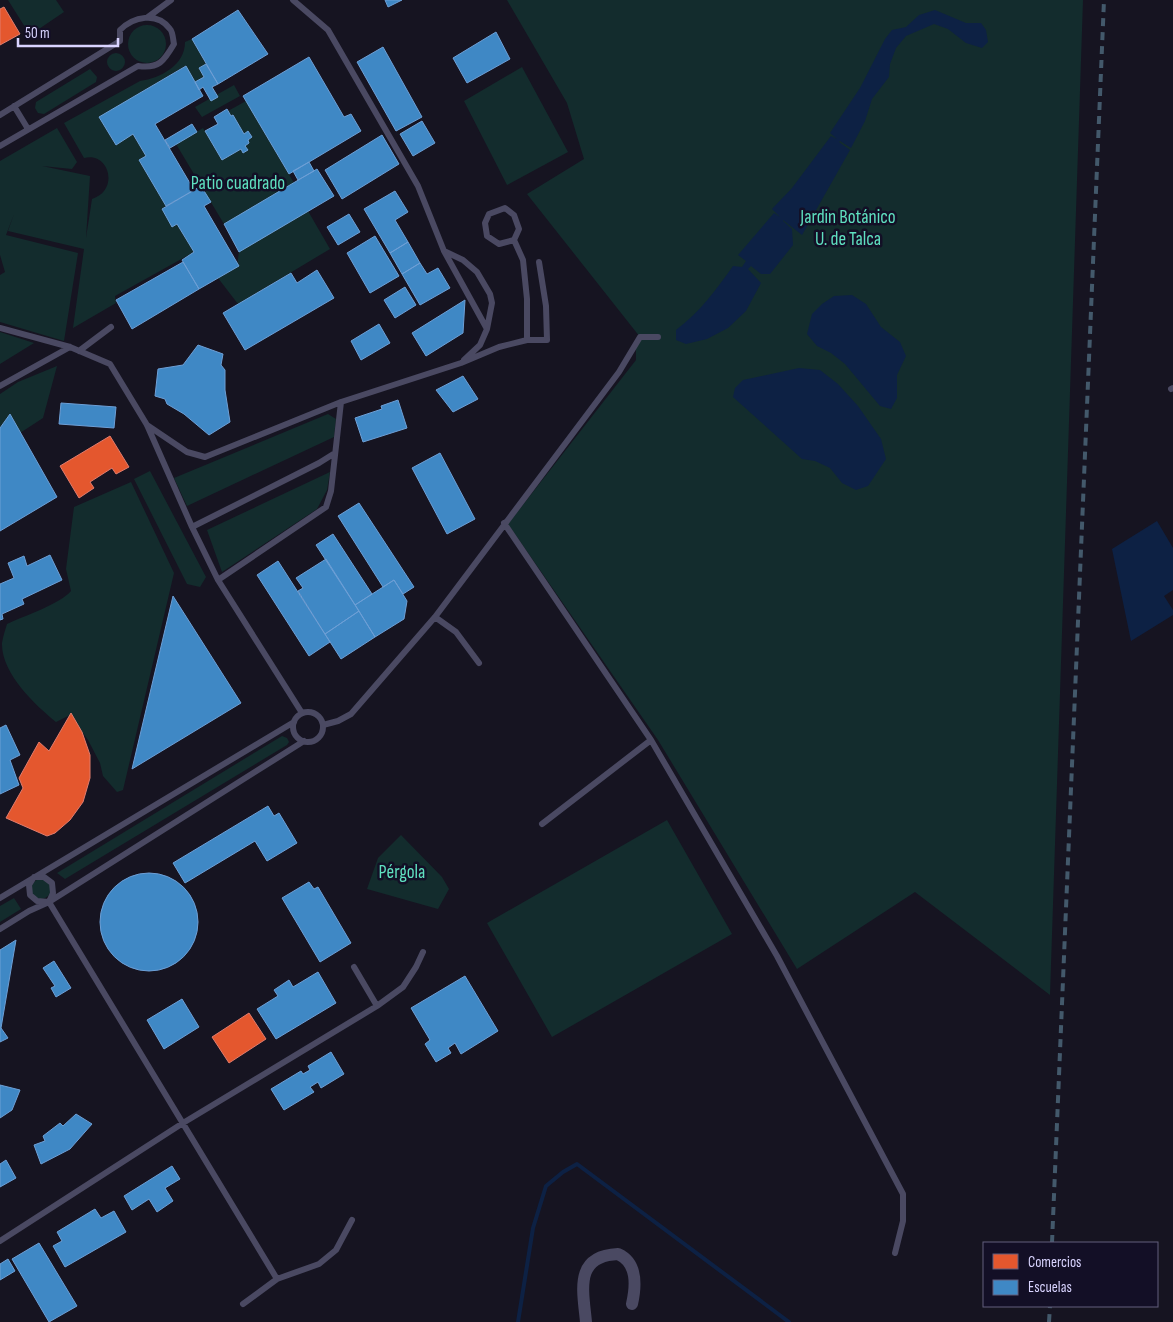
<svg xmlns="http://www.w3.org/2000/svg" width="1173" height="1322" viewBox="0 0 1173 1322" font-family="'Sofia Sans Condensed',sans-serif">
	<rect width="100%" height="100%" fill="#161421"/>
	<path fill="#132c2d" d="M8,0H56L64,12L30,35Z
		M507,0H1083L1050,995L915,892L797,969L658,740L508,524L636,360V342L640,337L527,194L584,159L567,103Z
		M128 44a19 19 0 1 1 38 0a19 19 0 1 1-38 0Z
		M192,39L206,64L199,68L204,77L195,82L185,66L100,117L115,144L133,134L146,156L140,161L166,206L162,209L172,227L177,224L194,252L115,296L116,303L73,328L84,249L8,231L14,214L6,235L78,253L64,341L0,322V275L5,272L0,255V161L57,128L77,162L72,169L42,166L90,176L86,238L92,199C120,190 109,151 84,158L64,123L140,81C161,78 185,65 185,42Z
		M107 62a9 9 0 1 1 18 0a9 9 0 1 1-18 0Z
		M522,67L568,152L507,185L464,101Z
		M90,69L97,77L96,82L44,114L38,113L35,108L36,102Z
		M234,85L240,96L202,117L195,107Z
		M246,101L294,183L224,224L176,144L203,128L222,160L241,149L243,153L247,150L245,146L249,143L248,140L252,137L249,131L244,134L233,115L231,116L228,111Z
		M308,211L330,249L238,304L218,278L237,267L239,251Z
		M0,332L34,343L0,364Z
		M57,366L43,418L20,433L10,414L0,428V394L18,382Z
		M328,414L336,419L334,437L187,506L174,478Z
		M150,471L206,577L200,587L187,584L134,479Z
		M330,472L327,490L317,509L222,572L207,530Z
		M131,482L174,573L123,790L117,792L103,776L100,763L88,740L70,715L56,722C35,705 1,673 2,643C3,637 5,630 7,624C24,616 60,604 71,591L66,569L74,507Z
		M282,736L287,738L289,742L287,745L65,879L57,873Z
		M667,820L732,934L552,1037L487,923Z
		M401,835L442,877L449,889L438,909L367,889L378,858Z
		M31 889a10 10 0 1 1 20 0a10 10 0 1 1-20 0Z
		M14,898L21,909L0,922V906Z"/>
	<path fill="#0d2144" d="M935,10L966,23H981L986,30L988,42L982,48L966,43L948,29L934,24L906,36L896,48L890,64L889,77L872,99L865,121L851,148L840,141L839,142L850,150L802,235L783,220V221L792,229L793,245L770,274H761L751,266L748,269L761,283L746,311L728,328L707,339L686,344L676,340V330C700,312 716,290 733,266L742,267L746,261L738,255L774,213L780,217L772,209L792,188L831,136L837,139L830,133L860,88L885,39L892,30L906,27L919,15Z
		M852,295L866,304L881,327L900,342L906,356L897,375V398L891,409L880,406L845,364L831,353L817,346L807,334L812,314L822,304L834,296Z
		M799,368L820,370L838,384L858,406L881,439L886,459L868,486L856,490L842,483L830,468L815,461L802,459L733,397L735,388L743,380Z
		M1157,521L1173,548V590L1164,596L1173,610V615L1131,641L1112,549Z"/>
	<path fill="#e4572e" stroke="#e17c6d" d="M4,7L20,34L0,45V9Z
		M110,436L129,467L116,474L112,468L90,482L94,488L79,498L60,466Z
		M71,713L82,732L90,755V778L83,802L70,820L55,833L47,836L6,818L23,788L19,778L39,742L49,751Z
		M249,1013L266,1039L229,1063L212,1037Z"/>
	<path fill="#3f88c5" stroke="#6d9fd6" d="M385,0H402L388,7Z
		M238,10L268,54L218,84L192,39Z
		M496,32L510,59L467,83L453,58Z
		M383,47L422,117L396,131L357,62Z
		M309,57L344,117L351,114L361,131L289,174L243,96Z
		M206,64L218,84L212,87L218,97L211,101L203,87L199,90L195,82L204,77L199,68Z
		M186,66L203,96L155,124L194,190L166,206L139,160L146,156L133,134L116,145L99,117Z
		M227,109L231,116L233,115L244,134L248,131L252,137L248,140L249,143L245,146L248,150L243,153L241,149L222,160L205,131L218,124L214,117Z
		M422,121L435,143L413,156L400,134Z
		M192,124L197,132L170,148L165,140Z
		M382,135L399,164L342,199L325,170Z
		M309,162L314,171L298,180L293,171Z
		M317,169L334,196L239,252L224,224Z
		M201,186L211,202L204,206L239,266L199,289L182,260L194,252L177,224L172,227L162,209Z
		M395,191L408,212L395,220L408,242L390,253L364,209Z
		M349,214L360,232L338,245L327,227Z
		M375,236L399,276L370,293L347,253Z
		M408,242L420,263L402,274L390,253Z
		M183,262L199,289L132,329L116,300Z
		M420,263L427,274L438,268L450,288L420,305L402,274Z
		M317,270L334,298L245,350L223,313L291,273L297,283Z
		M405,287L416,305L395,318L384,300Z
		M465,300L463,333L426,356L412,333Z
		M379,324L390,343L361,360L351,341Z
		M198,345L223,354L221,365L225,370V390L230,422L209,435L184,414L167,404L165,399L155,396L158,369L183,365Z
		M463,376L478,399L453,412L436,390Z
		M398,400L407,428L363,442L355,418L382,409L381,406Z
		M61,403L116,407L114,428L59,424Z
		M10,414L57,497L0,531V428Z
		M440,453L475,519L447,534L412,468Z
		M359,503L414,587L403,594L394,580L383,587L338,516Z
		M333,534L372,594L355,605L316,545Z
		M50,555L62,580L22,599L24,604L2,614L3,619L0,620V584L14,578L8,563L24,556L27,566Z
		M326,559L359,611L325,634L298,591L303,588L296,578Z
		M278,561L330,642L309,656L257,575Z
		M394,580L407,601L404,619L375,637L355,605Z
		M173,596L241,703L132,769Z
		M359,611L375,637L341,659L325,634Z
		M6,725L20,755L10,760L19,785L0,794V728Z
		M268,806L274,816L279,813L297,843L267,861L255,841L185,883L173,863Z
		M100 922a49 49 0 1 1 98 0a49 49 0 1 1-98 0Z
		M309,882L314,889L318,887L351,943L320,962L282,898Z
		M16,940L1,1028L8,1038L0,1042V950Z
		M54,961L71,988L56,997L51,988L55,986L43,968Z
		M318,972L336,1003L276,1039L257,1009L278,996L274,990L289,980L293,987Z
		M465,976L498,1031L461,1054L455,1043L448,1048L451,1053L436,1062L425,1044L430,1040L411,1008Z
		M182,999L199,1027L164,1049L147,1020Z
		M331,1052L344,1074L321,1088L318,1082L310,1087L314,1092L284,1110L271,1089L301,1071L303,1074L310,1070L308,1066Z
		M0,1085L20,1090L12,1110L0,1118Z
		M76,1114L92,1124L70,1149L41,1164L34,1145L45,1141L43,1136L60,1123L63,1126Z
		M6,1160L16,1178L0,1187V1164Z
		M172,1166L180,1179L165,1188L173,1201L157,1212L149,1199L132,1210L124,1196Z
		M95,1209L101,1218L114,1211L126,1232L65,1267L53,1246L62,1241L57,1232Z
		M39,1243L77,1306L49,1322L12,1259Z
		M8,1259L15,1271L0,1280V1264Z"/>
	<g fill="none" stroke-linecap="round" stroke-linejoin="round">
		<path stroke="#0d2144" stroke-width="4" d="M518,1322L533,1228L546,1186L563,1172L577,1164L789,1322"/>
		<path stroke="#4a4962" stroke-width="6" d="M293,0L328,30L418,186L444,251L487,329L480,345L464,360
			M148,17L171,0
			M14,106L28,129
			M0,115L120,41V30C133,17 157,11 170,29C173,32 173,40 174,44C164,61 159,69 138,66L0,146
			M444,251L463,260L477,272L490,294L492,303L487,329
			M0,328L70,347L110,364L147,425L192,527
			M527,340H547L546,306L539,262
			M79,351L111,327
			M0,386L70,347
			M1171,389L1173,388
			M147,425L187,452L205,457L341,402L461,363L499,347L527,340V299L523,260L514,240L519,229L514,215L505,208L489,214L485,223L487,236L499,244L514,240
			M335,453L319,463L192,527L218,580L326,507L331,491L341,402
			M504,523L651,740L777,956L903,1194V1221L895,1253
			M218,580L302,713
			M435,617L456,632L479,663
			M293 727a15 15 0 1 1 30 0a15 15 0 1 1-30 0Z
			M323,725L338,721L351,714L435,617L619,372L640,337H658
			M542,824L651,740
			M34,877H44L52,883L53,893L49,902L37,901L30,895L29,885Z
			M0,898L294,722
			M49,902L277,1279L243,1304
			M0,929L29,911L49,902L304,741
			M354,967L377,1006
			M0,1241L183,1123L377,1006L403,987L416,967L423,952
			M277,1279L319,1264L336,1250L352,1220"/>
		<path stroke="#4a4962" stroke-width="12" d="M586,1322C583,1290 574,1256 618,1254C638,1263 636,1286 632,1304"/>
		<path stroke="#43596b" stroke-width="4" stroke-dasharray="8 6" stroke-linecap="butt" d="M1052,1243L1104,0
			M1049,1322L1050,1306"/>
	</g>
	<g text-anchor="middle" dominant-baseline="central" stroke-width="5" stroke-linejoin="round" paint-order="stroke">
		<g font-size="19" fill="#5fe0c0" stroke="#130f26">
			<text x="238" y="183">Patio cuadrado</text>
			<text x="848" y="217">Jardin Botánico<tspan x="848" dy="22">U. de Talca</tspan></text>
			<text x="402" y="872">Pérgola</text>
		</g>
	</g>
	<rect x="983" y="1242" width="175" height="65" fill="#130f26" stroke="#625e7d"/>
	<rect x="993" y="1254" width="25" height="15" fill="#e4572e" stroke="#625e7d"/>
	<text x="1028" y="1267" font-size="15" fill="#d9d4ff">Comercios</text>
	<rect x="993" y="1280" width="25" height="15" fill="#3f88c5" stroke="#625e7d"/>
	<text x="1028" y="1292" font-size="15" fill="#d9d4ff">Escuelas</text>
	<path d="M18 38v8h100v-8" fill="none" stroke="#d9d4ff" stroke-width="2.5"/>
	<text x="25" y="38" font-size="15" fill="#d9d4ff" stroke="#130f26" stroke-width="4" paint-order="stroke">50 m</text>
</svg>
